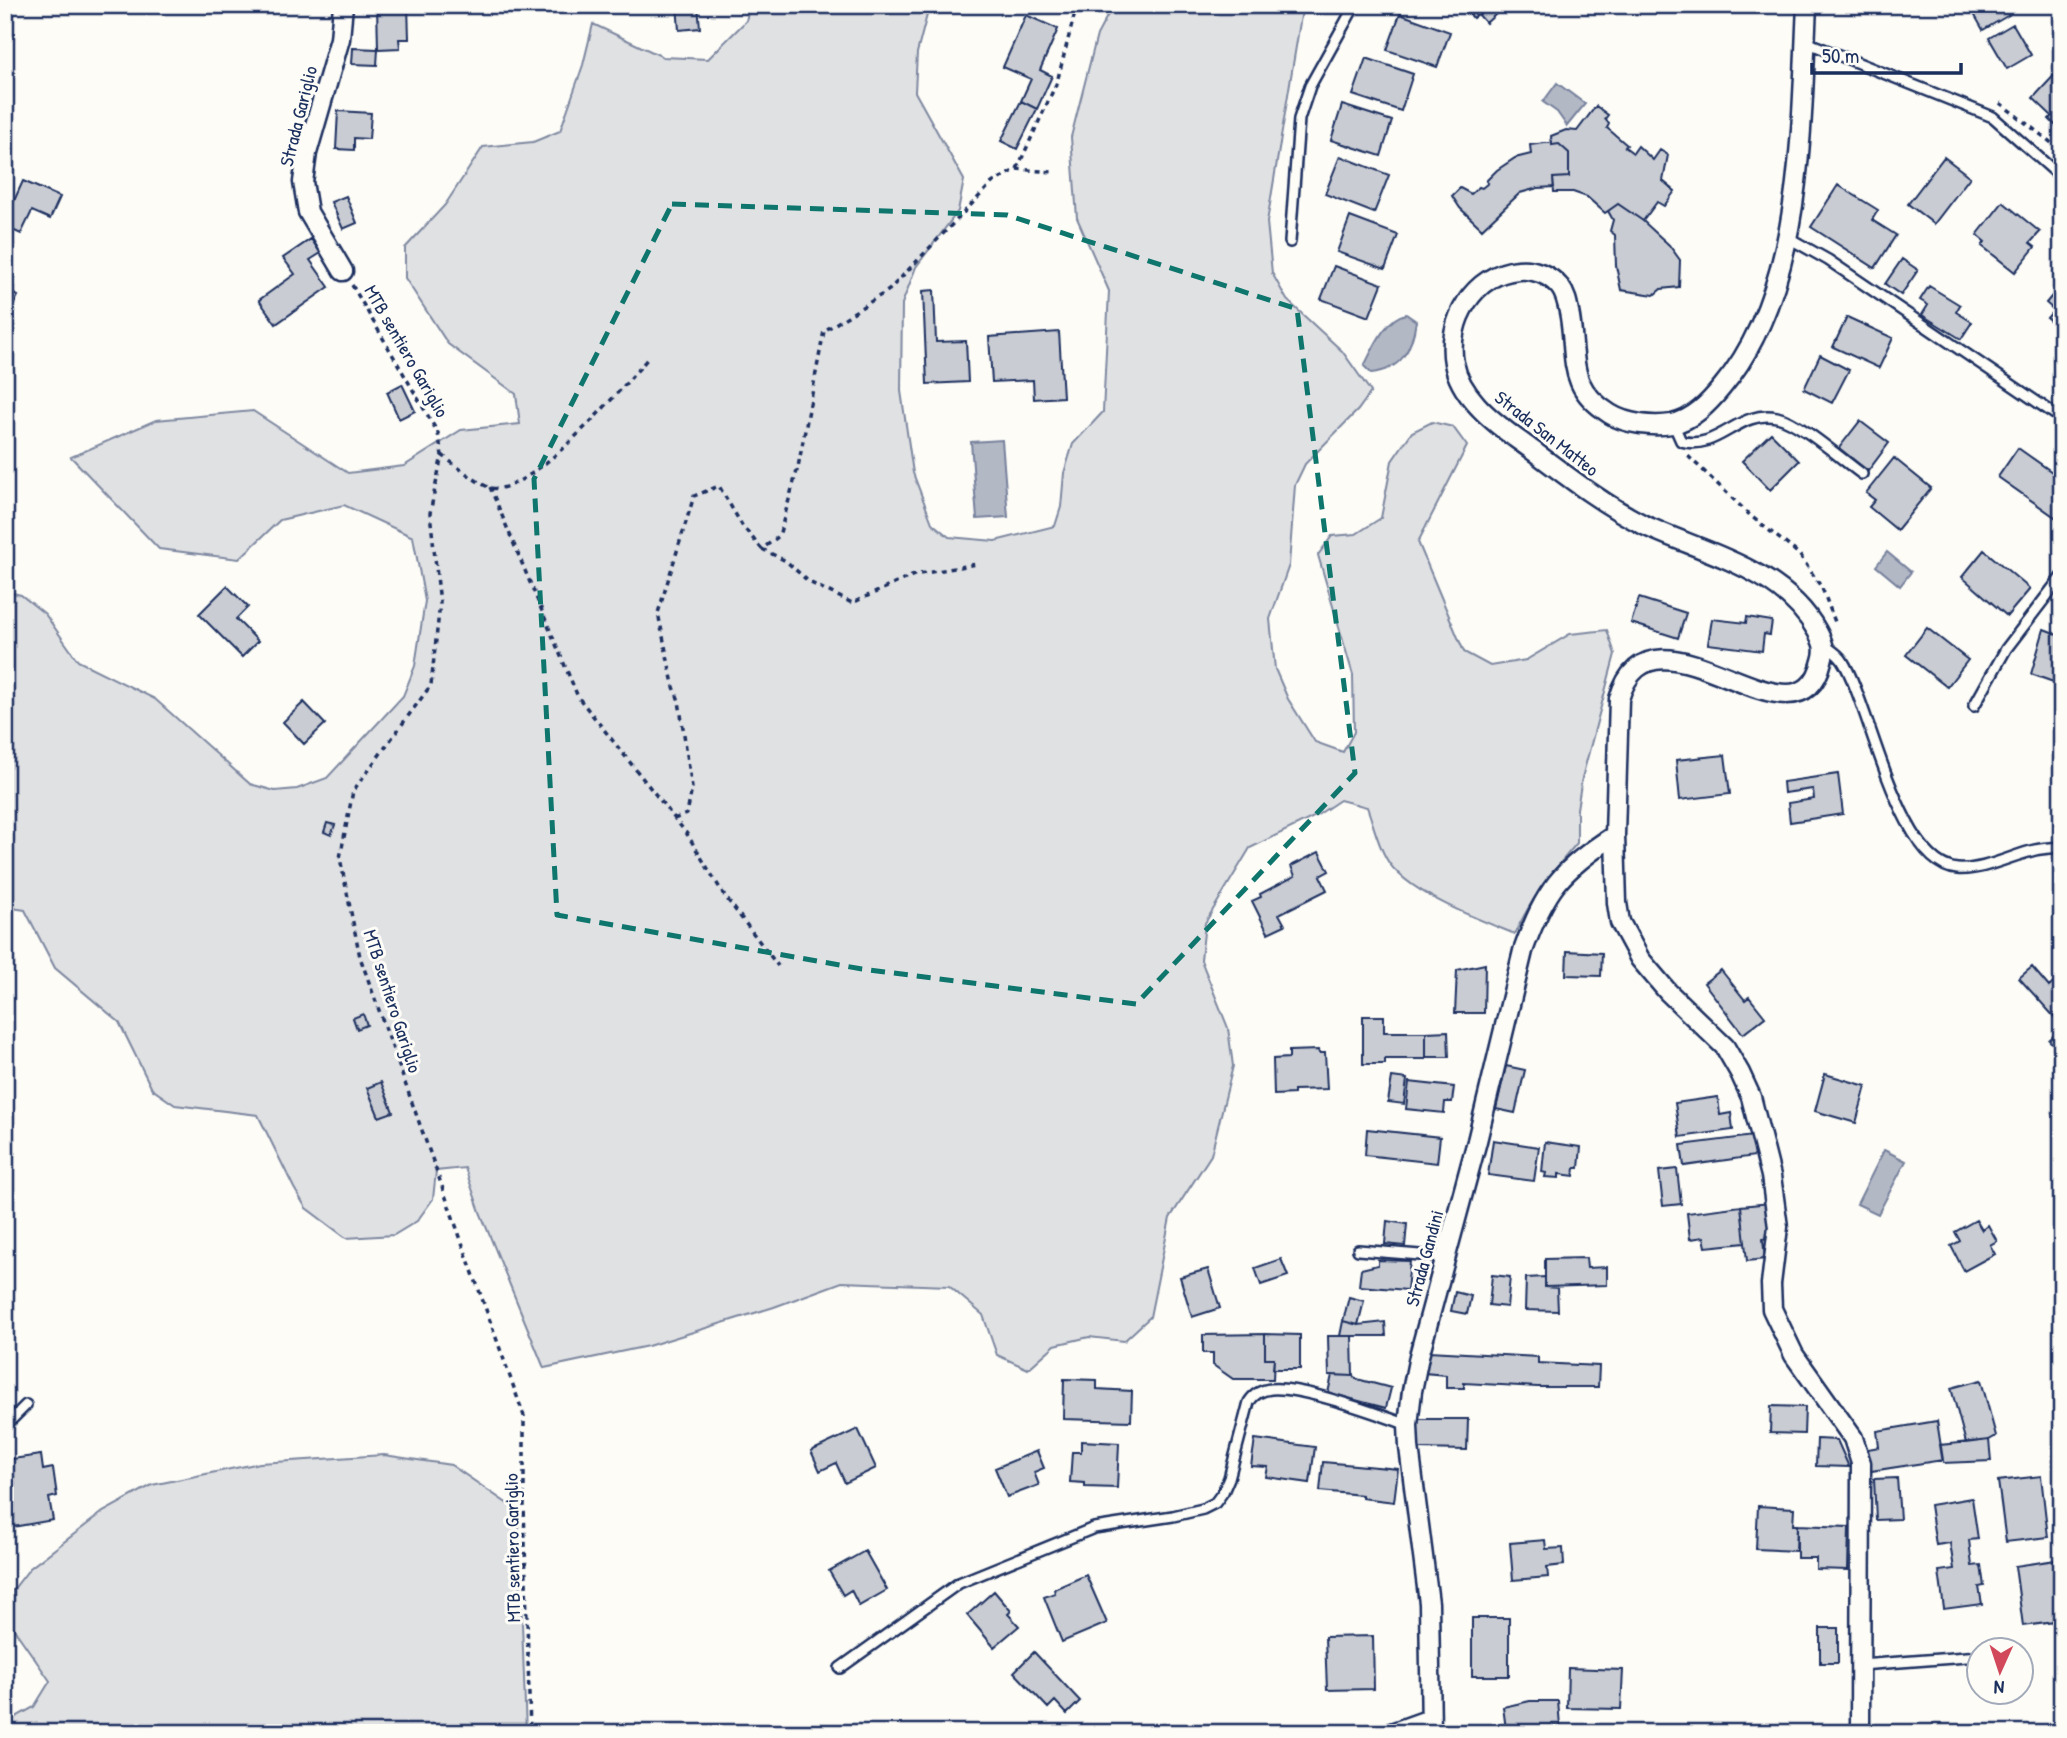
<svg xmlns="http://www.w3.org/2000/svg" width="2067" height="1738" viewBox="0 0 2067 1738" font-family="'Patrick Hand',sans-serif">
	<rect width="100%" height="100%" fill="#fdfcf7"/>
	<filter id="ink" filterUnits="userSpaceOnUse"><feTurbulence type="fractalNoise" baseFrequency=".0143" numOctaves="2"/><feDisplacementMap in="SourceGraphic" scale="14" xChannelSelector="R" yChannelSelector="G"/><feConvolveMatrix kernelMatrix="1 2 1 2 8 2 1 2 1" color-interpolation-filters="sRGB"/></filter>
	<g filter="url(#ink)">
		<path fill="#e0e1e3" stroke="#7e88a0" stroke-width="2" d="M750,5H936L928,11L917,53L915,92L964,180L958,211L916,267L902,304L901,391L913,473L932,523L949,537L995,541L1055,526L1061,507L1064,473L1073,444L1103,412L1109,291L1077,218L1071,137L1097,35L1113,5H1307L1301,16L1267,222L1272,273L1287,300L1342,351L1371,392L1358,410L1305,464L1295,485L1289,565L1270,619L1275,669L1288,699L1315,742L1343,752L1354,732L1353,675L1318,555L1332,536L1356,534L1381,518L1392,461L1412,432L1432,422L1453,427L1467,446L1418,542L1464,652L1490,666L1526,660L1570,634L1607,630L1615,654L1582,778L1577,809V843C1552,872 1530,900 1515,934C1480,920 1404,892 1386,858C1377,842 1373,823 1367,807L1340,800L1316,816L1250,848L1205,923L1201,960L1228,1028L1233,1066L1211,1155L1170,1218L1150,1317L1124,1341L1089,1337L1055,1345L1028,1369L997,1355L983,1315L949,1286L842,1282L774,1307L648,1346L544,1368L480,1212L465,1168L436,1171L433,1199L417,1221L394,1235L346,1238L306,1208L294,1188L258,1115L175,1105L152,1089L119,1022L55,968L25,910L5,907V591L21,595L45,614L78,661L155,699L250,784L275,791L297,789L327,778L403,696L415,666L425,601L413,537L344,505L280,520L239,559L159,549L71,457L156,420L253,411L348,473L404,466L461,430L520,424L516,394L448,344L405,278V248L445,205L483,147L533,142L560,131L583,65L593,24L663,57L708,59L746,21Z
			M384,1455L451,1465L518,1511L526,1733H5V1723L34,1707L50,1681L7,1619L13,1590L30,1568L103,1512L152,1485L260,1463Z"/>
		<path fill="#b3b8c5" stroke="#76819c" stroke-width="2" d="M1557,83L1585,104L1567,126L1557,112L1543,102Z
			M1406,314L1416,321C1412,350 1401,370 1371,373L1364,366C1373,349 1385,318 1406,314Z
			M1002,440L1008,517L977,519L971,442Z
			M1887,552L1911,572L1900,586L1876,566Z
			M1884,1150L1906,1161L1878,1214L1857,1204Z"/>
		<path fill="#c9ccd3" stroke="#1b2f5e" stroke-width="2" d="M377,5H408L409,39H399L400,48L378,49Z
			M677,5H698L700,28L679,30Z
			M1462,5H1506L1486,23L1478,14L1473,18Z
			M1969,5H2003L2009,15L1983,30Z
			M1400,14L1450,32L1437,67L1387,50Z
			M1026,15L1058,29L1040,70L1052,76L1037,109L1021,101L1031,79L1003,67Z
			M2013,24L2031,55L2007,69L1989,38Z
			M353,48L378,49L377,65L352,64Z
			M1366,58L1413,74L1401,111L1353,95Z
			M2059,70L2062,72V132L2049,119L2052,116L2033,98Z
			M1021,101L1037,109L1017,149L1001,141Z
			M1342,105L1392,121L1381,156L1331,140Z
			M1596,106L1608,115L1605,119L1609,124L1607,128L1627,145L1625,147L1633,153L1638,146L1653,160L1660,150L1668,155L1663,181L1675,191L1664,206L1657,202L1643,221L1618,204L1605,213L1587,197L1573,192H1554L1553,178L1569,177V153L1559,144L1552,145L1551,136L1566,130L1577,131Z
			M338,111L371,113L369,139L354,138V150L336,149Z
			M1552,142V145L1559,144L1569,153V177L1553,178L1554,187L1538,188L1520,193L1482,229L1460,208L1452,196L1460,188L1471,194L1479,187L1482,188L1488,183L1486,181L1497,170L1515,158L1531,154L1530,145Z
			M1340,156L1389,175L1374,213L1325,194Z
			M1944,157L1970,177L1934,224L1908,204Z
			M23,181L60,197L50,219L32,211L21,234L8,228L13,218L7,216Z
			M1838,185L1878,210L1872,220L1896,235L1875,268L1811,227Z
			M346,196L357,223L343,229L331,202Z
			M2003,202L2040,232L2030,243L2035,247L2015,272L1982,246L1985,242L1977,235Z
			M1618,204L1643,221L1669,245L1680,260L1679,287L1661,289L1654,295L1621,290L1616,266L1615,235L1610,231L1613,220L1608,211Z
			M1350,217L1398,235L1385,269L1337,252Z
			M311,239L321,253L310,260L329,287L276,324L259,300L295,274L283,258Z
			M1902,259L1918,270L1901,295L1885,284Z
			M1334,266L1382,284L1369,317L1321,299Z
			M2062,284V331L2047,318L2054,310L2046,303Z
			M1929,286L1960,305L1956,312L1972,322L1961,339L1922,315L1928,305L1920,300Z
			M5,290L18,296L5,321Z
			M934,290L936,342L966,341L968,382L927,384L923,291Z
			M1847,317L1893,338L1879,368L1833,347Z
			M1059,332L1063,397L1034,399L1033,380L992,382L989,337Z
			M1820,355L1849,370L1832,403L1804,389Z
			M402,384L415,411L399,419L387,392Z
			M1860,421L1889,443L1868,471L1839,448Z
			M1771,433L1799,461L1770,490L1742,461Z
			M2018,448L2062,479V522L1998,477Z
			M1894,458L1931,488L1897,530L1869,507L1875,500L1866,493Z
			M1984,550L2030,589L2007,616L1962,577Z
			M227,586L248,607L236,619L258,641L242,657L199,614Z
			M1639,598L1686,613L1678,638L1631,623Z
			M1747,617L1772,621L1770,635L1764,634L1762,651L1708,644L1712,619L1746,623Z
			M1927,628L1968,660L1947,687L1906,655Z
			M2044,629L2062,636V685L2031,674Z
			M304,702L325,724L304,744L283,722Z
			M1725,755L1730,794L1680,800L1676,760Z
			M1838,774L1843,814L1790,822L1788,803L1814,799L1813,789L1784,793L1783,782Z
			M327,823L335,825L331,835L324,832Z
			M1319,852L1329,871L1320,876L1327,890L1279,914L1285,925L1268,933L1252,901L1261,897L1260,894L1295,876L1291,866Z
			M1567,951L1602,953L1601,976L1566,975Z
			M1485,964L1484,1013H1455L1457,970Z
			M2032,967L2049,987L2062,975V1015L2057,1020L2019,978Z
			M1721,970L1745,1000L1749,997L1765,1017L1743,1034L1704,983Z
			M363,1014L367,1025L357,1029L353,1018Z
			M1363,1016H1384V1032H1426V1059H1385V1064H1363Z
			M2062,1028V1054L2049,1040Z
			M1448,1031L1449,1057H1426V1032Z
			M1318,1050L1319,1053H1325L1327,1089L1294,1090V1094L1274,1095L1273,1059L1289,1058V1051Z
			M1506,1066L1525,1070L1515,1113L1496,1109Z
			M1825,1074L1866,1086L1856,1123L1815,1111Z
			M1392,1077L1407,1079L1404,1104L1388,1102Z
			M381,1082L393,1112L379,1117L367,1088Z
			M1409,1082L1454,1087L1452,1102H1445L1444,1113L1406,1109Z
			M1718,1097L1720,1115L1731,1113L1733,1130L1680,1137L1675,1103Z
			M1367,1129L1440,1137L1437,1163L1365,1155Z
			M1753,1136L1755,1156L1684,1166L1681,1145Z
			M1493,1140L1539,1147L1534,1181L1488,1175Z
			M1545,1142L1581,1147L1579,1168H1575L1574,1176L1559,1174V1178L1545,1177L1546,1173L1542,1172Z
			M1677,1169L1681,1204L1663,1206L1659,1171Z
			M1770,1203L1774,1237L1763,1239L1765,1259L1747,1261L1741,1206Z
			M1741,1206L1745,1243L1706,1247L1704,1237L1690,1239L1687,1213Z
			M1976,1220L1982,1230L1988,1225L1997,1241L1990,1245L1995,1254L1964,1271L1951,1246L1960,1241L1955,1232Z
			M1387,1221L1407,1224L1405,1246L1385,1244Z
			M1586,1258L1587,1268L1607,1267V1285L1545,1287V1259Z
			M1281,1259L1288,1276L1261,1285L1255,1268Z
			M1378,1260L1410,1261L1407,1290L1359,1286L1361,1269L1378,1265Z
			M1208,1269L1220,1308L1192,1317L1180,1277Z
			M1492,1275L1510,1277L1507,1307L1489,1305Z
			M1545,1277V1287L1557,1288L1558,1311L1525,1310L1526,1278Z
			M1455,1292L1471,1296L1467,1314L1451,1311Z
			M1349,1297L1364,1301L1358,1325L1343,1321Z
			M1343,1321L1358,1325L1385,1322L1386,1336H1340Z
			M1265,1334V1358H1274L1273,1379H1233L1213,1365V1353H1203V1335Z
			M1265,1334L1300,1335V1369H1273L1274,1358H1265Z
			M1328,1336H1352L1353,1376L1329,1375Z
			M1429,1351L1538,1357V1363L1599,1366L1598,1387H1537L1464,1383V1388H1446V1375L1424,1373Z
			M1332,1375L1353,1376L1357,1379L1391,1388L1386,1408L1328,1393Z
			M1064,1379L1097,1380V1389L1132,1391L1131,1421L1063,1419Z
			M1981,1380L1996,1436L1989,1440L1966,1443L1951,1388Z
			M1771,1406L1805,1407L1804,1434L1770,1433Z
			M1418,1419H1468L1467,1450L1418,1449Z
			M1937,1421L1943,1460L1871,1471L1868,1449L1879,1447L1877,1431Z
			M858,1429L876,1468L845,1483L836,1463L820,1471L811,1451Z
			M1255,1439L1315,1447L1310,1483L1266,1477L1268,1467L1251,1466Z
			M1817,1439L1837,1440L1849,1467L1816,1466Z
			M1989,1440L1991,1461L1943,1463L1940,1445Z
			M1081,1441L1119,1443L1117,1488L1085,1487V1483L1070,1482L1072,1452H1081Z
			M1037,1451L1044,1468L1034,1472L1039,1485L1007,1497L995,1468Z
			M41,1455L43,1470L53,1468L57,1496L49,1498L53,1520L7,1528L5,1460Z
			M1323,1462L1398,1469L1394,1502L1362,1498V1495L1320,1491Z
			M2041,1476L2048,1537L2006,1542L1998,1481Z
			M1897,1478L1900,1519L1876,1520L1874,1479Z
			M1972,1498L1978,1539L1969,1540L1972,1566L1981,1565L1984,1586L1979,1587L1982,1604L1944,1609L1939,1571L1954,1569L1950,1543L1936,1545L1930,1505Z
			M1758,1506L1794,1508L1793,1525H1797L1796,1551L1756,1549Z
			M1797,1525L1849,1527L1848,1570L1816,1569V1558H1797Z
			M1545,1540L1546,1549L1563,1548L1564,1565L1547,1567L1548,1577L1513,1580L1510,1543Z
			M865,1551L887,1590L859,1606L851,1590L843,1595L829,1571Z
			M2056,1560L2062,1600V1621L2023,1626L2015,1566Z
			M1086,1575L1107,1623L1062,1642L1044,1597L1055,1593L1054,1589Z
			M994,1591L1011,1611L1008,1614L1019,1626L994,1647L967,1615Z
			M1472,1618H1509V1676H1472Z
			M1820,1628H1838V1663H1820Z
			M1373,1636L1374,1689L1327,1690L1325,1637Z
			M1034,1652L1080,1701L1067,1714L1055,1701L1048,1708L1014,1672Z
			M1568,1668L1623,1670L1621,1709L1567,1708Z
			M1530,1701H1558L1560,1726L1506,1729L1503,1707Z"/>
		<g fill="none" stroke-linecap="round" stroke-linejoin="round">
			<g stroke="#1b2f5e" stroke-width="14">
				<path id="lane" d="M1806,42L1993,117L2062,178
					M1787,237L1828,260L2062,419
					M1290,242L1299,119L1310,86L1355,5
					M1673,423L1681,441C1718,452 1738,409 1777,417C1800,422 1841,459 1862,474
					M1826,646C1831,650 1838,654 1842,660C1870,703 1898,864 1957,869C1983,871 2010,856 2035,850C2044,848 2053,848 2062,847
					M1974,706L2006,649L2062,576
					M1358,1250L1445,1257
					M5,1426L26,1405
					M1860,1665L1980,1656
					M840,1668L959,1583L1094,1528L1173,1516L1203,1509L1215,1503L1223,1492L1229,1478L1249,1402C1254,1394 1261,1390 1271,1389C1302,1386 1378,1414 1408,1425"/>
			</g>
			<g stroke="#1b2f5e" stroke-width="23">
				<path id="street" d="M343,5L340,39L307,153L303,182L308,212L343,271
					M1807,5C1801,126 1804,290 1722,387C1709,403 1693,420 1672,424C1652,427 1626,424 1610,414C1567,387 1577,361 1570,317C1568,307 1567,296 1560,287C1550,275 1533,268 1518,270C1474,274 1446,321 1454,363C1457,379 1466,393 1477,405C1492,422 1513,436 1532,450C1568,477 1604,505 1644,525C1704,553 1783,569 1817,631C1823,642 1826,649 1822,661C1798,763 1652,585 1619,699L1615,835L1617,903L1620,922L1640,959L1668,992L1725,1047L1740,1073L1751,1097L1771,1176L1778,1227L1771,1284L1772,1309L1794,1355L1853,1438L1861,1463L1860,1733
					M1391,1733L1430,1719
					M1431,1733L1429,1603L1409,1447L1408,1425L1412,1391L1419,1356L1477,1141L1523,951C1545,889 1561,870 1615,835"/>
			</g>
			<path stroke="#1b2f5e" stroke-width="3.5" stroke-dasharray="5 5" stroke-linecap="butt" d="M2000,103L2062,151
				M1017,169L1057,82L1077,5
				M352,285L438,433L442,455L430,513L440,603L431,685L353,791L340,858L360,957L524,1416V1505L530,1733
				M442,455C454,464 478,484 491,488C530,497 624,386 649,357
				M1688,456L1752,517L1799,554L1822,588L1835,622
				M490,487L578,697L687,834L724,895L778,966
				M762,549L786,561L809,582L852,603L914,575L977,564
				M674,819L687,814L692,788L679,701L673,684L658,613L694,496L719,486L743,527L762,549L779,536L798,467L824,331L889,290L992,183L1017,169L1053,172"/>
			<use href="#lane" stroke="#fdfcf7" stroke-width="9"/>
			<use href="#street" stroke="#fdfcf7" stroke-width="18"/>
		</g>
	</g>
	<path fill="none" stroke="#0f766e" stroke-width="5" stroke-dasharray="14 9" stroke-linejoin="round" d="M672,204L1007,215L1297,309L1355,773L1136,1004L862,969L557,915L534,479Z"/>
	<g text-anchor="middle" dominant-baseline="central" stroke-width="6" stroke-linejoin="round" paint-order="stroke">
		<g font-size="19" fill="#1b2f5e" stroke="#fdfcf7">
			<text transform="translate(298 116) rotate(-76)">Strada Gariglio</text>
			<text transform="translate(407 351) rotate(60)">MTB sentiero Gariglio</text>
			<text transform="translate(1547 433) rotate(38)">Strada San Matteo</text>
			<text transform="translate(393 1001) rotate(72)">MTB sentiero Gariglio</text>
			<text transform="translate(1424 1258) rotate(-75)">Strada Gandini</text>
			<text transform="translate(512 1548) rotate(-91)">MTB sentiero Gariglio</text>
		</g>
	</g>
	<rect width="2067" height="1738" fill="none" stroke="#fdfcf7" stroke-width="28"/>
	<rect x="14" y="14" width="2039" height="1710" fill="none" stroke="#1b2f5e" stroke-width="2.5" filter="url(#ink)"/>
	<g transform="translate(2000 1671) rotate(183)"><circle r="33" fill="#fdfcf7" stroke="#a3aaba" stroke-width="2"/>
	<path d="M0-5L12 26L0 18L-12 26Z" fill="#d1495b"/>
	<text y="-10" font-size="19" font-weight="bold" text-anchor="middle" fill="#1b2f5e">N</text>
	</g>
	<path d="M1812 63v10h149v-10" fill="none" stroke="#1b2f5e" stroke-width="3.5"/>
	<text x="1822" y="63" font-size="21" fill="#1b2f5e" stroke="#fdfcf7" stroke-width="5" paint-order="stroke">50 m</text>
</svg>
